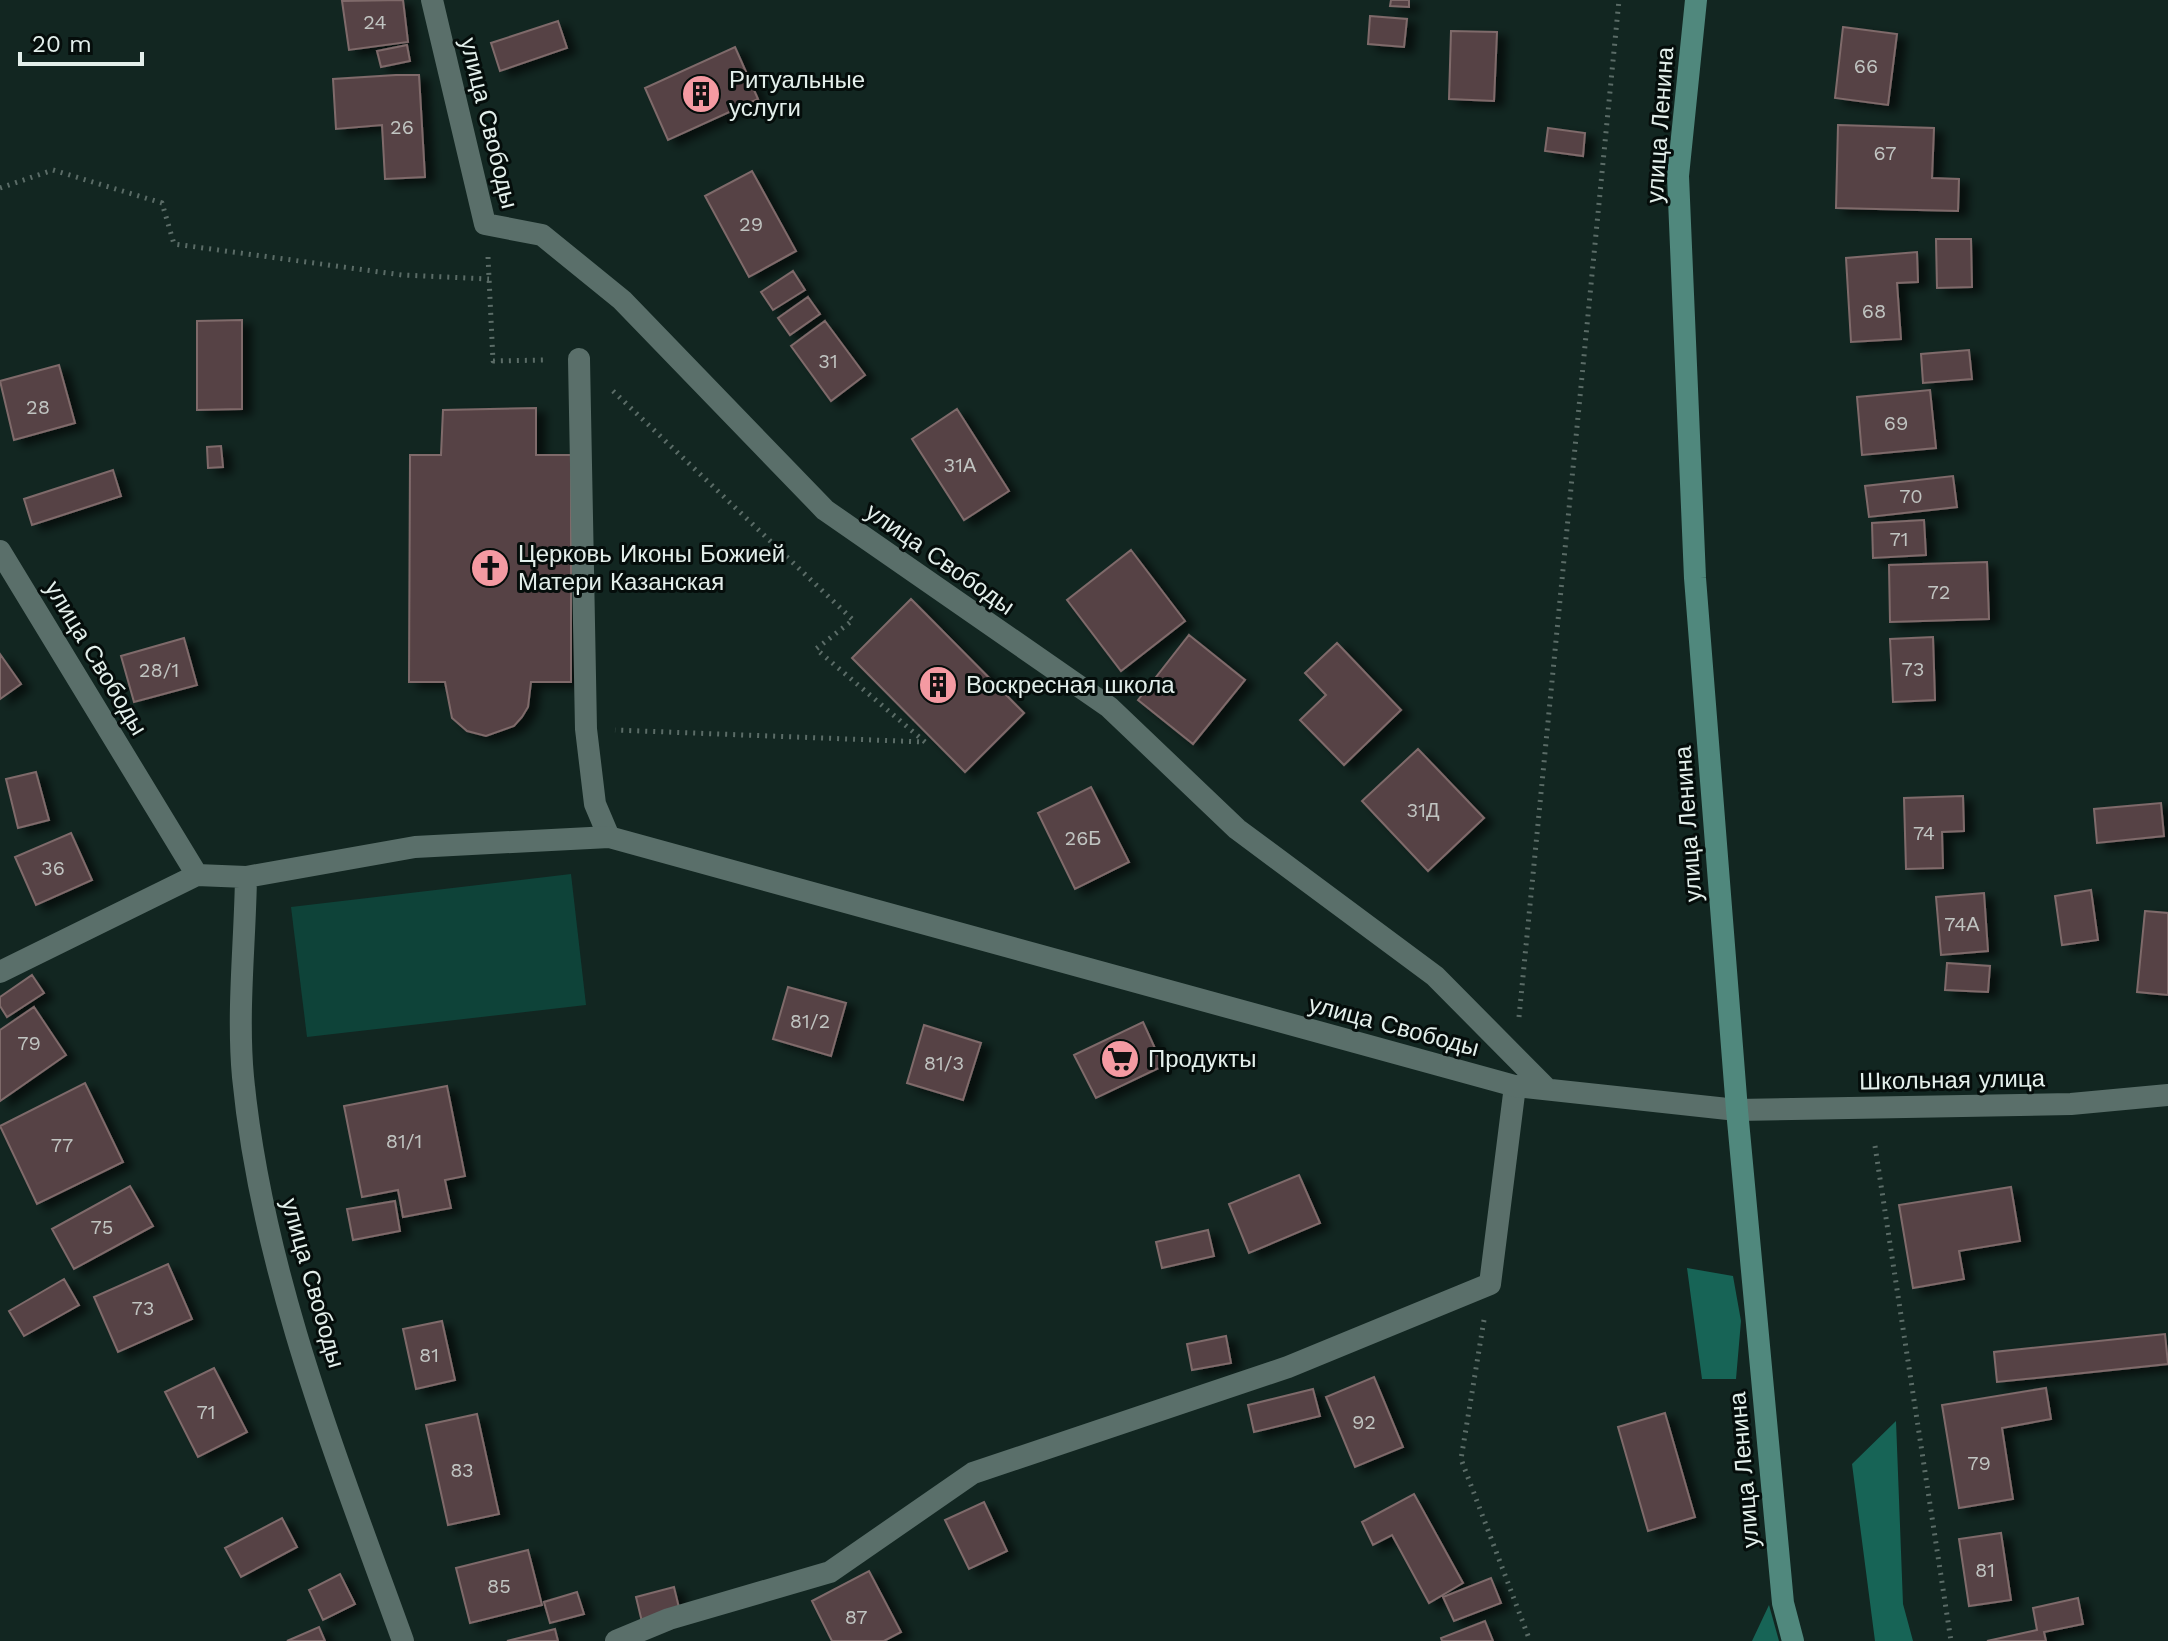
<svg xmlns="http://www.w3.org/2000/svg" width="2168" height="1641" viewBox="0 0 2168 1641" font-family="'Work Sans',sans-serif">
	<defs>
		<filter id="shadow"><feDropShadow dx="9" dy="5" stdDeviation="4" flood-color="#0009"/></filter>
	</defs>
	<rect width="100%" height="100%" fill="#122621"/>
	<path fill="#0e4339" d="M571,874L586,1005L307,1037L291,907Z"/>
	<path fill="#176456" d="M1687,1268L1733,1276L1741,1321L1736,1379H1702Z
		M1896,1421L1903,1604L1913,1641H1875L1852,1464Z
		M1769,1605L1779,1641H1752Z"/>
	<path fill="#574344" stroke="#7f6a6b" stroke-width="2" filter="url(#shadow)" d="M403,0L408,42L349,50L342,1Z
		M1391,0H1409V7L1390,6Z
		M1370,16L1407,19L1404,47L1368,44Z
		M558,21L567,48L500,71L491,43Z
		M1843,27L1897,34L1888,105L1835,98Z
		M1451,31L1497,32L1494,101L1449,99Z
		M407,45L410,61L381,67L377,51Z
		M735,47L758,99L668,140L645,88Z
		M396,75H419L425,177L385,179L382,125L336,129L333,79Z
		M1838,125L1934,128L1932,178L1959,179L1958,211L1836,208Z
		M1548,128L1585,133L1583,156L1545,151Z
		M752,171L796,251L749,277L705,196Z
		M1936,239H1971L1972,287L1937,288Z
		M1917,252L1918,282L1897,283L1901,339L1851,342L1846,258Z
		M793,271L805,290L773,310L761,292Z
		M808,297L820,314L790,335L778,318Z
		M242,320V409L197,410V321Z
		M825,321L865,375L831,401L791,346Z
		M1969,350L1972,379L1923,383L1921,354Z
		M59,365L75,423L14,440L0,381Z
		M1930,390L1936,448L1862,455L1857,397Z
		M536,408V455H571V682H531L528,707L522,717L514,726L486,736L467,731L452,718L445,682H409L410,455H441L443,410Z
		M957,409L1009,491L964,520L912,439Z
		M221,446L223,467L208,468L207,447Z
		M113,470L121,496L32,525L24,499Z
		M1953,476L1957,507L1869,517L1865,486Z
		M1924,520L1926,555L1873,558L1872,523Z
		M1131,550L1185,621L1121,671L1067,600Z
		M1987,562L1989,619L1890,622L1889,565Z
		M911,599L1024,713L965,772L852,658Z
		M1189,635L1245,680L1193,744L1138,700Z
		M1933,637L1935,700L1893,702L1890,639Z
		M184,638L197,685L134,702L121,656Z
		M1337,643L1401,710L1344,765L1300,720L1326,695L1305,673Z
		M0,654L21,684L0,699Z
		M1418,749L1484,818L1428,871L1362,801Z
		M36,772L49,820L18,828L6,779Z
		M1091,787L1129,862L1075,889L1038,813Z
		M1963,796L1964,831L1942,832L1943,868L1906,869L1904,798Z
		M2161,803L2164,836L2097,843L2094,809Z
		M71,833L92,880L36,905L15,857Z
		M2091,890L2098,940L2062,945L2055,896Z
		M1984,893L1988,951L1941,955L1936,897Z
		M2145,911L2168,913V995L2137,992Z
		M1947,963L1990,966L1988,992L1945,990Z
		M32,975L44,993L7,1017L0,1006V997Z
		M788,987L846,1003L831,1056L773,1039Z
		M34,1007L66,1055L0,1101V1030Z
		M1143,1022L1163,1066L1096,1098L1074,1055Z
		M924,1025L981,1043L963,1100L907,1083Z
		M85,1083L123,1162L37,1204L0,1126Z
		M447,1086L465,1176L445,1180L451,1208L403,1217L398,1190L362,1197L344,1106Z
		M1299,1175L1320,1223L1249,1253L1229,1204Z
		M130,1186L153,1226L74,1269L52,1229Z
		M2011,1187L2020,1241L1959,1251L1964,1279L1913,1288L1899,1205Z
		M395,1201L400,1231L353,1240L347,1209Z
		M1208,1230L1214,1256L1162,1268L1156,1242Z
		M168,1264L192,1319L118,1352L94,1297Z
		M64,1279L79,1305L24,1336L9,1311Z
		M442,1321L455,1380L416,1389L403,1329Z
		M2165,1334L2168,1364L1997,1382L1994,1352Z
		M1226,1336L1231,1363L1192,1370L1187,1344Z
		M214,1368L247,1432L198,1457L165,1392Z
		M1374,1377L1403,1447L1355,1467L1326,1397Z
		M2046,1388L2051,1419L2002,1428L2013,1499L1959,1508L1942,1405Z
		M1313,1389L1320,1416L1254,1432L1248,1405Z
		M1665,1413L1695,1517L1648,1531L1618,1427Z
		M477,1414L499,1514L448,1525L426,1425Z
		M1414,1494L1463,1583L1429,1603L1392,1535L1373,1545L1362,1522Z
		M984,1502L1007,1551L969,1569L945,1520Z
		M282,1518L297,1547L241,1577L225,1548Z
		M2001,1533L2011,1600L1969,1606L1959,1539Z
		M528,1550L542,1605L470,1623L456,1568Z
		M869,1571L901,1632L884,1641H832L812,1601Z
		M340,1574L355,1604L323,1620L309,1590Z
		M1491,1578L1501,1603L1454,1621L1443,1597Z
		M674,1587L680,1612L642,1622L636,1597Z
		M577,1592L584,1614L550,1623L544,1602Z
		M2078,1598L2083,1624L2044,1632L2046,1641H1987L2037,1630L2033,1608Z
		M1485,1621L1493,1641H1442L1441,1638Z
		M319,1627L325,1641H287Z
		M555,1629L558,1641H507Z"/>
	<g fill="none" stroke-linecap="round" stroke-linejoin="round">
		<path stroke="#5b6c67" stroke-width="5" stroke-dasharray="2 6" stroke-linecap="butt" d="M0,188L53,170L162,203L174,244L402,275L489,279
			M488,257L493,361L547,360
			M613,391L853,620L816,649L925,742L615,730
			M1519,1017L1619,0
			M1875,1146L1951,1641
			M1484,1320L1461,1459L1530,1641"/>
		<path stroke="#5a6f6a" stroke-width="22" d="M579,359L586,729L595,804L609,837
			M616,1641L669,1619L830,1572L973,1473L1288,1367L1490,1284L1515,1086"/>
		<path stroke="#5a6f6a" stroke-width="22" d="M432,0L485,224L542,235L622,300L825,510L1109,707L1237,829L1435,976L1547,1089
			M0,551L197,875
			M246,877C245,943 237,1012 243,1077C262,1272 337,1459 403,1641
			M0,972L197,875L246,877L415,847L609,837L1515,1086L1737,1110L2071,1104L2168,1095"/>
		<path stroke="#50887d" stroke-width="22" d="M1696,0L1678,176L1695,578L1737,1110L1783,1603L1793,1641"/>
	</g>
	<defs>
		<g id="building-disc" transform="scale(2)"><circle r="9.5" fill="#f49aa2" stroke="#050d0b"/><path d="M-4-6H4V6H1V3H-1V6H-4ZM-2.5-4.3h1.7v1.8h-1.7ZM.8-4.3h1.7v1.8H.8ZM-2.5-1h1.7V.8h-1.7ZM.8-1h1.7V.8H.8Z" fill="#111"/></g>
		<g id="church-disc" transform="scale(2)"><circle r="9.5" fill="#f49aa2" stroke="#050d0b"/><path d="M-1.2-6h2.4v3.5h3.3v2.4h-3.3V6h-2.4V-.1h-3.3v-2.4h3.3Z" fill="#111"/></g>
		<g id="supermarket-disc" transform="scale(2)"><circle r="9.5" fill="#f49aa2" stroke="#050d0b"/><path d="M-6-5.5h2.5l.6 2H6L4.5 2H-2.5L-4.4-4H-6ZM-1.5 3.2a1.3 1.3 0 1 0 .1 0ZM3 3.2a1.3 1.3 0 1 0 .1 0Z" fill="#111"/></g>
	</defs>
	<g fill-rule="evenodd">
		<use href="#building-disc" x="701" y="94"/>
		<use href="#church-disc" x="490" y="568"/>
		<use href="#building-disc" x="938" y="685"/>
		<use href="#supermarket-disc" x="1120" y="1059"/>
	</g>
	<g text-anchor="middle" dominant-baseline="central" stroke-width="6" stroke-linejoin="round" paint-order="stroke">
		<g font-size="20" fill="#c0c4c1">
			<text x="375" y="22">24</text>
			<text x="1866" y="66">66</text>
			<text x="402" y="127">26</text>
			<text x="1885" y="153">67</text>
			<text x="751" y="224">29</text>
			<text x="1874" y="311">68</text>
			<text x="828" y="361">31</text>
			<text x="38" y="407">28</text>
			<text x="1896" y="423">69</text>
			<text x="960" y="465">31А</text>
			<text x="1911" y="496">70</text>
			<text x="1899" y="539">71</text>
			<text x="1939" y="592">72</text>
			<text x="1913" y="669">73</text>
			<text x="159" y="670">28/1</text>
			<text x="1423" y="810">31Д</text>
			<text x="1924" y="833">74</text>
			<text x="1083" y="838">26Б</text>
			<text x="53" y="868">36</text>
			<text x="1962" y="924">74А</text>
			<text x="810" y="1021">81/2</text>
			<text x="29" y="1043">79</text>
			<text x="944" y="1063">81/3</text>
			<text x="404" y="1141">81/1</text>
			<text x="62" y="1145">77</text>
			<text x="102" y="1227">75</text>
			<text x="143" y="1308">73</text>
			<text x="429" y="1355">81</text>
			<text x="206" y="1412">71</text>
			<text x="1364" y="1422">92</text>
			<text x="1979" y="1463">79</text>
			<text x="462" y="1470">83</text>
			<text x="1985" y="1570">81</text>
			<text x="499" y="1586">85</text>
			<text x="856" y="1617">87</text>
		</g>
		<g font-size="24" fill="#e3efeb" stroke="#050d0b" text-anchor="start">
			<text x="729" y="80">Ритуальные<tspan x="729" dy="28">услуги</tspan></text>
			<text x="518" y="554">Церковь Иконы Божией<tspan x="518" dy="28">Матери Казанская</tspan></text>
			<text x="966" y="685">Воскресная школа</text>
			<text x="1148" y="1059">Продукты</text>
		</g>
		<g font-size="24" fill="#e3efeb" stroke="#050d0b">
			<text transform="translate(489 123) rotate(76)">улица Свободы</text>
			<text transform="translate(1660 125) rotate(-86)">улица Ленина</text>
			<text transform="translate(940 559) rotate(35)">улица Свободы</text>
			<text transform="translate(96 658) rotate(59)">улица Свободы</text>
			<text transform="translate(1688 824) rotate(-94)">улица Ленина</text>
			<text transform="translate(1394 1026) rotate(15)">улица Свободы</text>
			<text transform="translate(1952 1080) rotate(-1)">Школьная улица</text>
			<text transform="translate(313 1283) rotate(74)">улица Свободы</text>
			<text transform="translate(1744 1470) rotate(-95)">улица Ленина</text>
		</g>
	</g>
	<path d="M20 52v12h122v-12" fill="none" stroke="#e3efeb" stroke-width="4"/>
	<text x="32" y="52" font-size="24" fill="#e3efeb" stroke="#050d0b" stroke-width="6" paint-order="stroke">20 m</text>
</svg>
